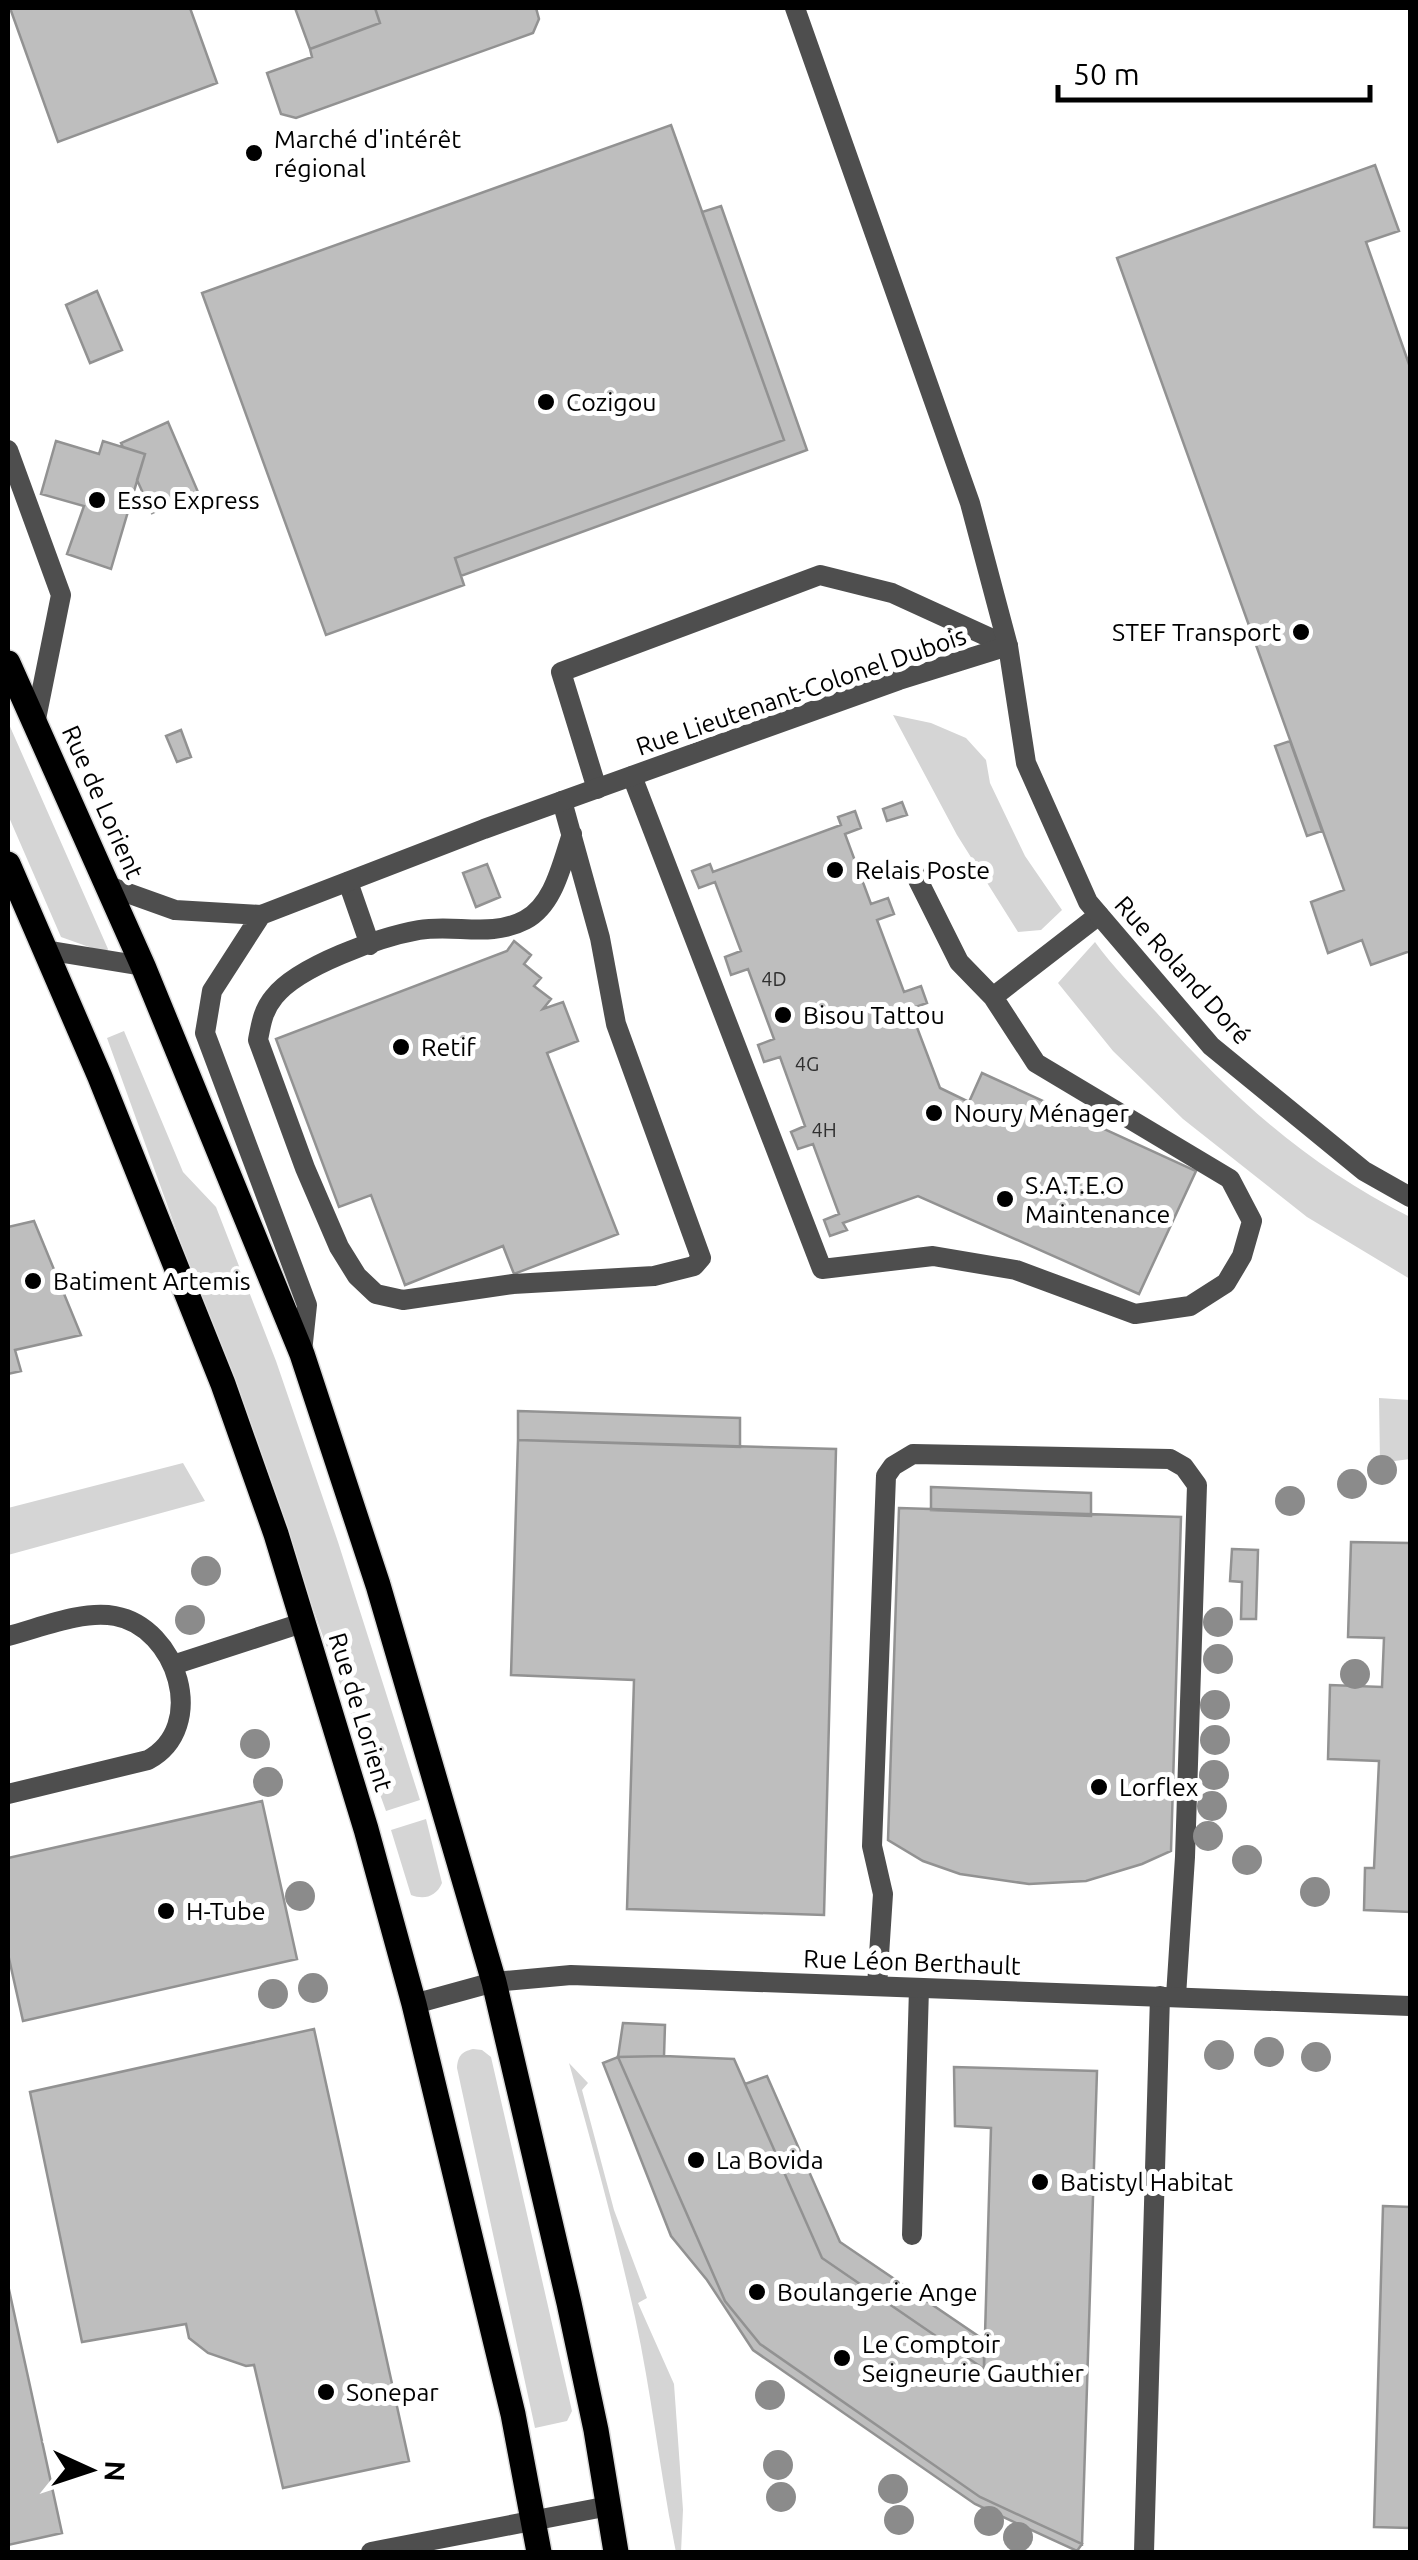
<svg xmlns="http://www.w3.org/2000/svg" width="1418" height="2560" viewBox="0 0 1418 2560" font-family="Ubuntu,sans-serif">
	<rect width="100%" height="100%" fill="#fff"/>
	<path fill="#d5d5d5" d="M893,715L931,723L966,738L986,760L990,783L1025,856L1062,910L1041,930L1018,932L957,835Z
		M8,722L108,949L106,953L61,937L8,815Z
		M1095,942C1113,967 1135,989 1156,1012C1232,1097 1307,1165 1410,1217V1279L1307,1217L1183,1119L1113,1051L1058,983Z
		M124,1031L183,1172L216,1207L276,1361L338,1542L420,1800L386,1811L107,1038Z
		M1379,1398L1410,1400V1459L1380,1463Z
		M183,1463L205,1501L8,1555V1508Z
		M426,1819L442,1883C436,1897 424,1900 411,1895L391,1830Z
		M473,2049L482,2050L491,2057L572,2411L567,2421L535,2428L457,2068C458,2056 461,2052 473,2049Z
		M569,2063L588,2083L582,2090L614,2210L647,2298L638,2303L674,2384L683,2510L681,2552H676C660,2474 652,2395 635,2317C616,2232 593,2148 569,2063Z"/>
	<path fill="#bebebe" stroke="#929292" stroke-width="2.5" d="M10,8H190L217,83L58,142Z
		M295,8H375L380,23L310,49Z
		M375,8H536L539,19L533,33L296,118L281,114L267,73L312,57L310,49L380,23Z
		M671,125L784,440L455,558L464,585L326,635L202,293Z
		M1375,165L1399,231L1366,242L1410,367V951L1371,965L1362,940L1328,953L1311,902L1344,890L1117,258Z
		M721,206L807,450L461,576L455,558L784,440L702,212Z
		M97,291L122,350L90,363L66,305Z
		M168,422L198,492L152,513L137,480L145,454L123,447L121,443Z
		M56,441L99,454L103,441L145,454L111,569L67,554L84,506L41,494Z
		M181,730L191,757L177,762L166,736Z
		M1290,741L1322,831L1307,836L1275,746Z
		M902,802L907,815L887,821L883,809Z
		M855,811L861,828L845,834L871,904L888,898L894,914L877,920L904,992L921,986L927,1003L910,1009L940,1088L969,1102L982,1073L1196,1171L1139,1294L918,1196L843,1223L847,1230L830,1236L824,1220L839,1214L813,1144L798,1149L791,1132L805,1126L780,1057L764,1062L758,1045L774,1039L748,969L731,975L725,957L741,951L715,882L699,888L692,871L710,864L713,872L841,825L838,817Z
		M487,864L500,897L476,907L463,873Z
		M514,941L531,955L524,964L541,978L534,986L551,999L543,1009L563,1002L578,1041L547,1053L618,1234L514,1274L503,1246L405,1285L371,1195L339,1207L276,1039L507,951Z
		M34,1221L81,1335L15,1350L21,1371L8,1374V1227Z
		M518,1411L740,1418V1447L518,1440Z
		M518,1440L836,1449L824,1915L627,1909L634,1680L511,1675Z
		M931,1487L1091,1493V1516L931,1510Z
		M899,1508L1181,1517L1171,1851L1142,1864L1086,1881L1029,1884L960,1874L923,1861L888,1840Z
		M1351,1542L1410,1543V1912L1364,1910L1365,1868H1374L1379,1761L1328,1759L1330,1685L1382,1687L1384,1638L1348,1637Z
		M1232,1549L1258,1550L1256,1619H1241L1242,1582L1230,1581Z
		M262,1801L297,1959L23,2021L8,1954V1858Z
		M623,2023L665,2025L664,2056L618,2057Z
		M314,2029L409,2461L283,2488L254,2365L246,2366L208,2353L189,2338L186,2324L82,2342L30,2092Z
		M664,2056L734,2059L822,2258L984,2369L991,2128L955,2126L954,2067L1097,2071L1082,2544L980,2497L760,2344L725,2301L618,2057Z
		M618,2057L725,2301L760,2344L980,2497L1082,2544L1077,2551L975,2504L753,2350L707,2280L671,2236L603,2063Z
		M767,2076L840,2242L984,2340V2369L822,2258L745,2084Z
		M1383,2206L1410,2207V2528L1374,2527Z
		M8,2285L62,2533L8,2545Z"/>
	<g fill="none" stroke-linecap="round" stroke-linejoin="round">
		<g stroke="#dbdbdb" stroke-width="28">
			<path id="primary" d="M8,663L143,966L302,1354L378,1585L494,1982L569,2303L596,2430L616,2552
				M8,864L100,1077L223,1384L276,1534L366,1829L414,2004L513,2414L539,2552"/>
		</g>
		<path stroke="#4e4e4e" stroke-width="20" d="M8,450L61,595L35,724
			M632,776L822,1269L933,1256L1016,1270L1135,1314L1190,1306L1226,1283L1242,1256L1252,1221L1230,1179L1036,1063L993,997
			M597,789L561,672L820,575L892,593L1008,646
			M562,801L600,938L616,1024L701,1258L694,1266L654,1276L513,1284L403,1300L376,1294L357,1276L339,1247L305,1168L258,1040C261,1024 263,1010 274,997C298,966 380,937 419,930C456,924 491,938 525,920C554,905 562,863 572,834
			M914,872L959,962L993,997L1099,915
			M348,882L370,945
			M8,1636C40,1628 81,1610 115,1616C177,1627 209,1727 148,1760L8,1794
			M173,1665L302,1623
			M877,1986L883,1894L872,1846L886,1476L893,1466L913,1454L1170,1459L1184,1467L1197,1485L1185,1857L1176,1996
			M912,2235L919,1988
			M1144,2552L1160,1996"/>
		<path stroke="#4e4e4e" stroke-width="20" d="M795,8L970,503L1008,646L1026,763L1088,902L1211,1046L1364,1171L1410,1197
			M108,886L175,910L261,915L484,829L899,680L1008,646
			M261,915L212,991L205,1033L307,1305L302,1352
			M45,950L143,966
			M414,2004L494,1982L571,1975L1410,2006
			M371,2552L609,2506"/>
		<use href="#primary" stroke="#000" stroke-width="25"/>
	</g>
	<g fill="#8b8b8b">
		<circle cx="1382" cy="1470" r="15"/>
		<circle cx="1352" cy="1484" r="15"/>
		<circle cx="1290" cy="1501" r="15"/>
		<circle cx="206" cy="1571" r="15"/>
		<circle cx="190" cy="1620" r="15"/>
		<circle cx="1218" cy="1622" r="15"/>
		<circle cx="1218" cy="1659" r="15"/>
		<circle cx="1355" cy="1674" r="15"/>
		<circle cx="1215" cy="1705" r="15"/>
		<circle cx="1215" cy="1740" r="15"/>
		<circle cx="255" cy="1744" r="15"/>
		<circle cx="1214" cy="1775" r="15"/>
		<circle cx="268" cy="1782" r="15"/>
		<circle cx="1212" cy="1806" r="15"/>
		<circle cx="1208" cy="1836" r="15"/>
		<circle cx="1247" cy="1860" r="15"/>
		<circle cx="1315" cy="1892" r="15"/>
		<circle cx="300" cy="1896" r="15"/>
		<circle cx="313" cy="1988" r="15"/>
		<circle cx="273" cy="1994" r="15"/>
		<circle cx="1269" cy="2052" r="15"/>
		<circle cx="1219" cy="2055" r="15"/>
		<circle cx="1316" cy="2057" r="15"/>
		<circle cx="770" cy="2395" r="15"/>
		<circle cx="778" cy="2465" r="15"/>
		<circle cx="893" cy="2489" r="15"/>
		<circle cx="781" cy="2497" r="15"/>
		<circle cx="899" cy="2520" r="15"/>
		<circle cx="989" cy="2521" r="15"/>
		<circle cx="1018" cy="2537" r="15"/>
	</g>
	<g fill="#000" stroke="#fff" stroke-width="4">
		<circle cx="254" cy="153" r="10"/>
		<circle cx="546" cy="402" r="10"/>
		<circle cx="97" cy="500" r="10"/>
		<circle cx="1301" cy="632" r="10"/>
		<circle cx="835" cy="870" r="10"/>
		<circle cx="783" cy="1015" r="10"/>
		<circle cx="401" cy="1047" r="10"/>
		<circle cx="934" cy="1113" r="10"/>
		<circle cx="1005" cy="1199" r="10"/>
		<circle cx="33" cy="1281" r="10"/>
		<circle cx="1099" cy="1787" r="10"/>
		<circle cx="166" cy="1911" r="10"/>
		<circle cx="696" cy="2160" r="10"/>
		<circle cx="1040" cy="2182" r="10"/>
		<circle cx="757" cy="2292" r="10"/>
		<circle cx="842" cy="2358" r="10"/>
		<circle cx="326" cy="2392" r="10"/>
	</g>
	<g text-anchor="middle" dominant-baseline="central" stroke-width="10" stroke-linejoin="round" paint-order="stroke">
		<g font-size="20" fill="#303030">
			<text x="774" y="978">4D</text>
			<text x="807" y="1063">4G</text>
			<text x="824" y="1129">4H</text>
		</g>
		<g font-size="25" fill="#000" stroke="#fff" text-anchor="start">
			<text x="274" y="139">Marché d'intérêt<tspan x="274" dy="29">régional</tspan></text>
			<text x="566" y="402">Cozigou</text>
			<text x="117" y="500">Esso Express</text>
			<text x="1281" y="632" text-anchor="end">STEF Transport</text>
			<text x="855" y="870">Relais Poste</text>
			<text x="803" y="1015">Bisou Tattou</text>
			<text x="421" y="1047">Retif</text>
			<text x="954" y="1113">Noury Ménager</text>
			<text x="1025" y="1185">S.A.T.E.O<tspan x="1025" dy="29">Maintenance</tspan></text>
			<text x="53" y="1281">Batiment Artemis</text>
			<text x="1119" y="1787">Lorflex</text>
			<text x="186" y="1911">H-Tube</text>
			<text x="716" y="2160">La Bovida</text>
			<text x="1060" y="2182">Batistyl Habitat</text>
			<text x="777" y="2292">Boulangerie Ange</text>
			<text x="862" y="2344">Le Comptoir<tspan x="862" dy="29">Seigneurie Gauthier</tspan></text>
			<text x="346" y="2392">Sonepar</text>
		</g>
		<g font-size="25" fill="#000" stroke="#fff">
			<text transform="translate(801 691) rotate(-19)">Rue Lieutenant-Colonel Dubois</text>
			<text transform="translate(103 802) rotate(66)">Rue de Lorient</text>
			<text transform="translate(1183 970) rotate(48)">Rue Roland Doré</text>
			<text transform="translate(361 1712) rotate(73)">Rue de Lorient</text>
			<text transform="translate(912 1962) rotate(2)">Rue Léon Berthault</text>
		</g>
	</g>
	<rect width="1418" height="2560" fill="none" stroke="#000000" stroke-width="20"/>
	<g transform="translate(90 2470) rotate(93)" stroke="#ffffff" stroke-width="8" paint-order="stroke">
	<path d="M0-8L18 38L0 25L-18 38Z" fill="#000000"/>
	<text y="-15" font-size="28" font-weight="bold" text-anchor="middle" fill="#000000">N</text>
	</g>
	<path d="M1058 85v15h312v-15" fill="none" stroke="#000000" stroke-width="5"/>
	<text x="1073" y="85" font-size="30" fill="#000000" stroke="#ffffff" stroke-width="8" paint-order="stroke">50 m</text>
</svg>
